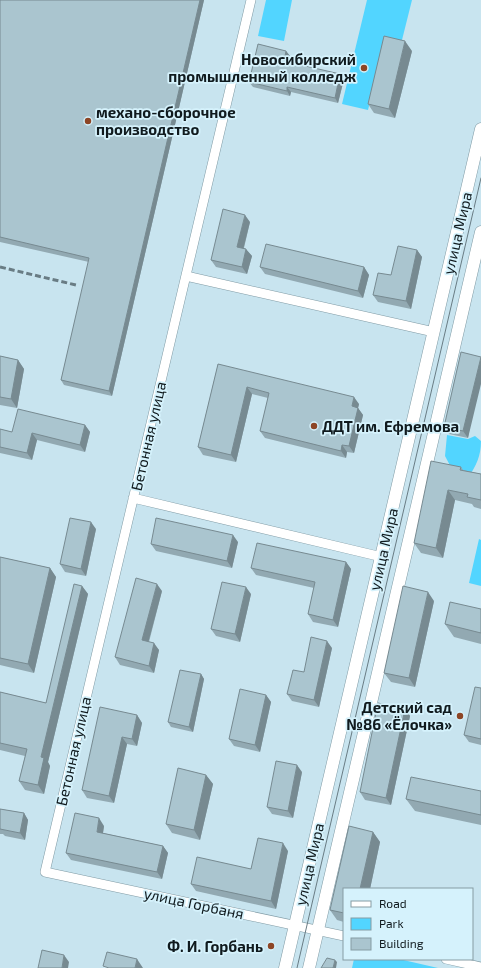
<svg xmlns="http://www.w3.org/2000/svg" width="481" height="968" viewBox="0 0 481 968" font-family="'Exo 2',sans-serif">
	<rect width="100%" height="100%" fill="#c8e4ef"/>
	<path fill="#52d5ff" d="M266,0H292L284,41L258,36Z
		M367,0H412L402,40L385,41L368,110L342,104Z
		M447,435L468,439L475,436L481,441C481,456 476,466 468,478L455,475L445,456Z
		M479,539L481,540V586L469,583Z
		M354,959H399L438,968H352Z"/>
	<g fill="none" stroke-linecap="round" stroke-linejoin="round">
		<g stroke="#809ba5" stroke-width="10">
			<path id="minor" d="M251,0L45,872L344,936
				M186,276L434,332
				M133,498L382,557
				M446,959L481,967"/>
		</g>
		<g stroke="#809ba5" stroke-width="13">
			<path id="tertiary" d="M285,968L481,129
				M309,968L481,232"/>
		</g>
		<use href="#minor" stroke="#fff" stroke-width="9"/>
		<use href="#tertiary" stroke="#fff" stroke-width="12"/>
		<path stroke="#697c84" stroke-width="1" d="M297,968L481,178"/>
		<path stroke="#697c84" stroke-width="3" stroke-dasharray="6 3" stroke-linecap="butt" d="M0,267L76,285"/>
	</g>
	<path fill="#92a9b2" d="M0,0H204L112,396L64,385L61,380L89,262L0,242Z
		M286,51L290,56L288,62L344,79L338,103L291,92L290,96L253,87L249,82Z
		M412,51L395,118L374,113L368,104Z
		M250,222L244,248L252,256L247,274L216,267L211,260Z
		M417,250L422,257L411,309L378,302L373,295Z
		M260,267H364L369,275L363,298L265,274Z
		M0,356L18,360L24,369L17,408L0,405Z
		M481,357L468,438L449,434L444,427Z
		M218,364L359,404L358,408L363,415L354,453L347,452L346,458L265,438L260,431L268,398L252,394L236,462L203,455L198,447Z
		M85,425L90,432L85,452L37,440L32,460L0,453V429L12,432Z
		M461,467L463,470L481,474V509L474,507L472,504L455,500L443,558L421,553L414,543Z
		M96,529L86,576L65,572L60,564Z
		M238,542L232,568L156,551L151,544Z
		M0,557L50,568L56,577L34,673L0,665Z
		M346,562L351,569L338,627L313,622L308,614L314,588L256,575L251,568Z
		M82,586L88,594L48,762L50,766L44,794L25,790L19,781L25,756L0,750V692L46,703Z
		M162,591L149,642L159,650L154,673L120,665L115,657Z
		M251,594L240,642L216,636L211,629Z
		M434,601L415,687L391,682L384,673Z
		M481,609V644L454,637L445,624Z
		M332,648L319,707L292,701L287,694L304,672Z
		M201,674L204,679L193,732L171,727L168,722Z
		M481,688V745L469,742L464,735Z
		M266,695L271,702L260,752L234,746L229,739Z
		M405,709L410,716L391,805L365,800L360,792Z
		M137,715L142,723L137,746L127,744L114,803L87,798L82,790Z
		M302,772L293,818L272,814L267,807Z
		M206,775L213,784L200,840L172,833L166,824Z
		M481,791V825L415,811L406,799Z
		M0,809L24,813L28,820L25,840L5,836L3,834H0Z
		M104,826L103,833L163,846L168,853L162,879L71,860L66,853Z
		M373,832L380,842L370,889H344V922L337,920L330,910Z
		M288,851L276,909L196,891L191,884L251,869Z"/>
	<path fill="#778a91" d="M200,0H204L112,396L109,391Z
		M405,41L412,51L395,118L389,109Z
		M286,51L290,56L287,66L284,61Z
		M340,74L344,79L338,103L335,98Z
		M287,87L291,92L290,96L287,91Z
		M245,215L250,222L242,254L237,247Z
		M246,249L252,256L247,274L242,267Z
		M417,250L422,257L411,309L406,301Z
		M364,267L369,275L363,298L358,291Z
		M481,357V384L468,438L463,431Z
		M18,360L24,369L17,408L11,399Z
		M247,387L252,394L236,462L231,455Z
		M354,397L359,404L358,408L363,415L354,453L349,446L352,406Z
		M85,425L90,432L85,452L80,445Z
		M32,433L37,440L32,460L27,453Z
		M342,445L347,452L346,458L341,451Z
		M448,490L455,500L443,558L436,548Z
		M91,522L96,529L86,576L81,569Z
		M233,535L238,542L232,568L227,561Z
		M346,562L351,569L338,627L333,620Z
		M50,568L56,577L34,673L28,664Z
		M157,584L162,591L147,647L142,640Z
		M82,586L88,594L48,762L50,766L44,794L38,785L41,757Z
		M246,587L251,594L240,642L235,634Z
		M428,592L434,601L415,687L409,678Z
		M327,641L332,648L319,707L314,700Z
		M154,643L159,650L154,673L149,666Z
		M201,674L204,679L193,732L189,727Z
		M266,695L271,702L260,752L255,745Z
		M405,709L410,716L391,805L386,798Z
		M137,715L142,723L137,746L132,739Z
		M122,737L127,744L114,803L109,796Z
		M297,765L302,772L293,818L288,811Z
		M206,775L213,784L200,840L194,830Z
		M24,813L28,820L25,840L20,833Z
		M99,818L104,826L102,839L97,832Z
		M373,832L380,842L370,889H360Z
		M283,843L288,851L276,909L271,901Z
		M163,846L168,853L162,879L157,872Z
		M64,955L69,962L68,968H62Z
		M137,959L143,968H135Z
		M335,960L337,962L336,968H333Z"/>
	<path fill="#aac5cf" stroke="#778a91" d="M0,0H200L109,391L61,380L89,258L0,237Z
		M384,36L405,41L389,109L368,104Z
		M258,44L286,51L284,61L340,74L335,98L287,87V91L249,82Z
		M223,209L245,215L237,247L246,249L242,267L211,260Z
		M266,244L364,267L358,291L260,267Z
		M398,246L417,250L406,301L373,295L378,273L391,275Z
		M461,352L481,357L463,431L444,427Z
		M0,356L18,360L11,399L0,397Z
		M218,364L354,397L352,406L358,408L349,446L342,445L341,451L260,431L269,393L247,387L231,455L198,447Z
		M18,409L85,425L80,445L32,433L27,453L0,447V429L12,432Z
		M431,461L461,467L460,470L481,474V500L467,497L468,494L448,490L436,548L414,543Z
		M70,518L91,522L81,569L60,564Z
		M156,518L233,535L227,561L151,544Z
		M257,543L346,562L333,620L308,614L315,582L251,568Z
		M0,557L50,568L28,664L0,658Z
		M136,578L157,584L142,640L154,643L149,666L115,657Z
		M222,582L246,587L235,634L211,629Z
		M74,584L82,586L41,757L44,758L38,785L19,781L27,749L0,743V692L46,703Z
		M403,586L428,592L409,678L384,673Z
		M450,602L481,609V633L445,624Z
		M311,637L327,641L314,700L287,694L293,670L304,672Z
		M180,670L201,674L189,727L168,722Z
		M475,687L481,688V739L464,735Z
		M240,689L266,695L255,745L229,739Z
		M378,703L405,709L386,798L360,792Z
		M100,707L137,715L132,739L122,737L109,796L82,790Z
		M276,761L297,765L288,811L267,807Z
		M178,768L206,775L194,830L166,824Z
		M411,777L481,791V815L406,799Z
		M0,809L24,813L20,833L0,829Z
		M75,813L99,818L97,832L163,846L157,872L66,853Z
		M349,826L373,832L360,889H344V913L330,910Z
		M258,838L283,843L271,901L191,884L197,857L251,869Z
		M42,950L64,955L62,968H38Z
		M107,952L137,959L135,968H109L103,966Z
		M327,958L335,960L333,968H321Z"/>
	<g fill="#8d4525" stroke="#d5f2fc" stroke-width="1.5">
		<circle cx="364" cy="68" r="4"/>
		<circle cx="88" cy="121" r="4"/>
		<circle cx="314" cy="426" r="4"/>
		<circle cx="460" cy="716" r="4"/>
		<circle cx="271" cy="946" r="4"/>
	</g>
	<g text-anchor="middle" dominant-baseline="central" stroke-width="3.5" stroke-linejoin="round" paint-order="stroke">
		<g font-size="15" font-weight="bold" fill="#101a1e" stroke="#d5f2fc" text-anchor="end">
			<text x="356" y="59">Новосибирский<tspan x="356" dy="17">промышленный колледж</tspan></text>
			<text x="96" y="112" text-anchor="start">механо-сборочное<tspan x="96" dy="17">производство</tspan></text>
			<text x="322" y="426" text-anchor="start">ДДТ им. Ефремова</text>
			<text x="452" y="707">Детский сад<tspan x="452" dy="17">№86 «Ёлочка»</tspan></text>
			<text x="263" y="946">Ф. И. Горбань</text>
		</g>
		<g font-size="15" fill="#101a1e" stroke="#d5f2fc">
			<text transform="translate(457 233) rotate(-77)">улица Мира</text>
			<text transform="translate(148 436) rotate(-77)">Бетонная улица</text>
			<text transform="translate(383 549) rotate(-77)">улица Мира</text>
			<text transform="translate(73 751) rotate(-77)">Бетонная улица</text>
			<text transform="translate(309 864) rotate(-77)">улица Мира</text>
			<text transform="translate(194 903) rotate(12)">улица Горбаня</text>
		</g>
	</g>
	<rect x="343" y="888" width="130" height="72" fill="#d5f2fc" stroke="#869ca3"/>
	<rect x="351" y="901" width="20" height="6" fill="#ffffff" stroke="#869ca3"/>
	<text x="379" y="908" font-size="12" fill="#101a1e">Road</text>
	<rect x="351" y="918" width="20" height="12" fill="#52d5ff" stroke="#869ca3"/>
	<text x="379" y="928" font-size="12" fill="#101a1e">Park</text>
	<rect x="351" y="938" width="20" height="12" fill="#aac5cf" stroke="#869ca3"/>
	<text x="379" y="948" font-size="12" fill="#101a1e">Building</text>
</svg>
